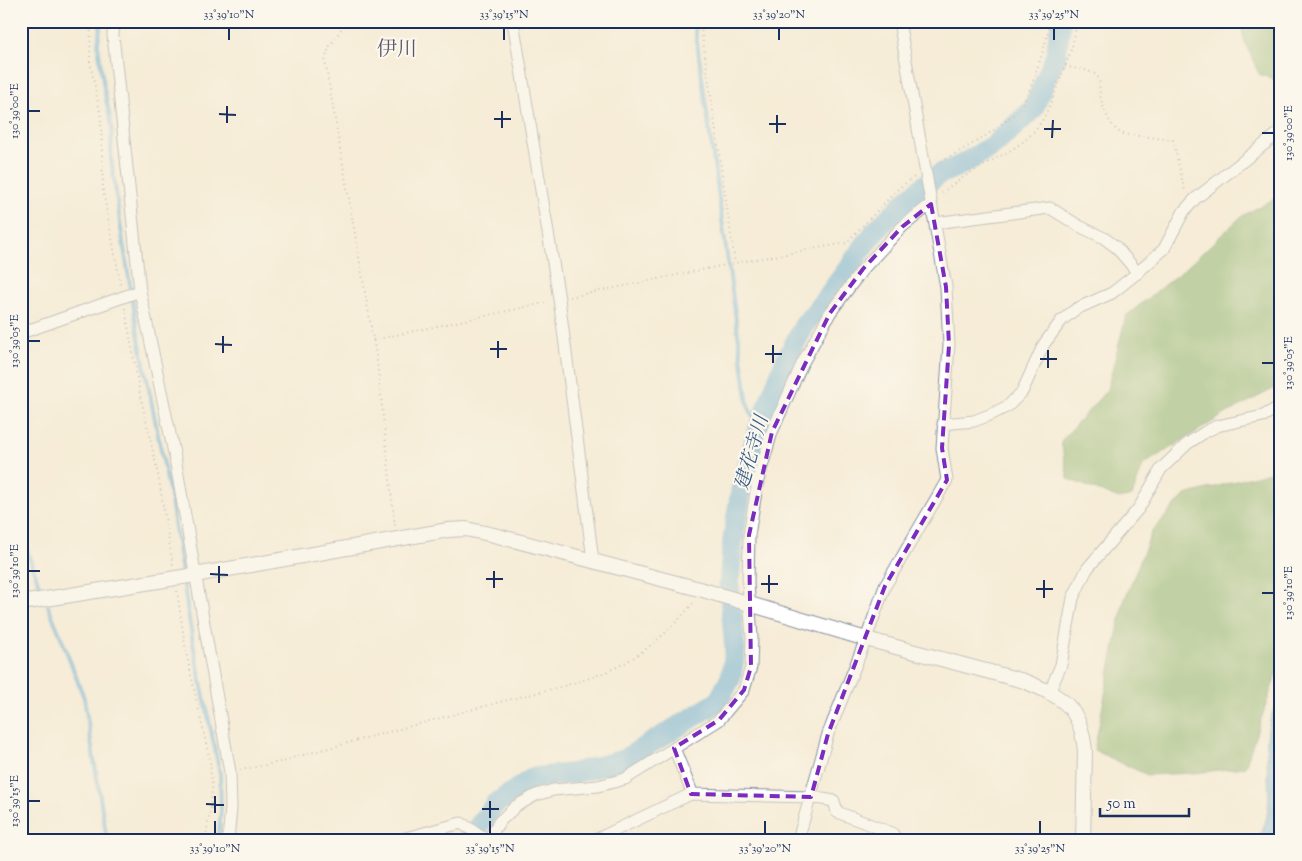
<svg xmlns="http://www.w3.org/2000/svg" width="1302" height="861" viewBox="0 0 1302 861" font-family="'Sorts Mill Goudy','Noto Serif JP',serif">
	<rect width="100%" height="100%" fill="#fbf7ec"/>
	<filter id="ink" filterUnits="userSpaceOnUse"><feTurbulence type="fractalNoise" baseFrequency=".02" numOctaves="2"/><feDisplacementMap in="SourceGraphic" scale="10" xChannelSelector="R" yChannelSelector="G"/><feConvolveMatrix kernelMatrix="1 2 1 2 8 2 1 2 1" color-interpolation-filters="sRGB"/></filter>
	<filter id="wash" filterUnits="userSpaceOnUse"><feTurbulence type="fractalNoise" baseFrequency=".0096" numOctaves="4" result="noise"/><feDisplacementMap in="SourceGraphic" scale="20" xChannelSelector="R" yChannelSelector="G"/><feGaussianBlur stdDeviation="1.12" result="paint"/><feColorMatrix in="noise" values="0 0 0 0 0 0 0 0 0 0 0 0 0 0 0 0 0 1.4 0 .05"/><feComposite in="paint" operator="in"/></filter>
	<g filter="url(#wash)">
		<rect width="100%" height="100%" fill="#f6ecd7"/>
		<path fill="#83af67" stroke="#4f6f62" d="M1240,21H1281V81H1277L1259,74L1244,40Z
			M1281,195V385L1225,414L1143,465L1132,496L1120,499L1068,479L1061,441L1107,390L1126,316L1188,266L1242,216Z
			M1281,469V660L1245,767L1194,773L1147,775L1094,750L1123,604L1152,531L1185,495Z"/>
		<path fill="#61aad8" stroke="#3e6c9b" d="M1281,693V840H1256C1278,813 1264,770 1267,738C1268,722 1274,707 1281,693Z"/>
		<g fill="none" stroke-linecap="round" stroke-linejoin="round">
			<path stroke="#61aad8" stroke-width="4" d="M101,21L98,44L104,89L112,127L111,158L121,229L138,334L171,500L182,574
				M694,21L748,405L758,430
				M21,534L42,593
				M183,581L193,643L220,774L221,810L218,840
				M48,606L61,637L84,698L107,840"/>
			<path stroke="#61aad8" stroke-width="21" d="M468,840L495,804L533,778L575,773L623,760L718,702L731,677L735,651L729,585L733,539L742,484L758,430L785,362L805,324L828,296L876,230L910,197L938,175L963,164L994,145L1033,109L1056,55L1061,21"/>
		</g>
	</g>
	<g filter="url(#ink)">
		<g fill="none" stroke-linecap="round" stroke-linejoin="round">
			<g stroke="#888e9a" stroke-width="13">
				<path id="minor" d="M114,21L113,35L140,291L175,458L230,772L231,808L228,840
					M513,21L559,299L593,560
					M935,223L1050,208L1079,226L1104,238L1116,247L1138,273
					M21,333L140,291
					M943,424L974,421L992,414L1008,406L1022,392L1044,344L1062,320L1076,309L1112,293L1136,274L1164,249L1184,211L1195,199L1281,131
					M1050,691L1061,665L1073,598L1087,569L1139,508L1161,469L1187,444L1205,432L1217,426L1263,416L1281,406
					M674,748L691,790V794
					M398,840L461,823L488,840
					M488,840L499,822L516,806L536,795L553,790L598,786L625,779L719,720L744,690L751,667L752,637L748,583L749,535L758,480L772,432L802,364L830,313L863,269L902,227L931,204
					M595,840L691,794L811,797L834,801L837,812L892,833L897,840
					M798,840L828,734L866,639L885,586L947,480L942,448L949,345L946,287L899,21"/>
			</g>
			<g stroke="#888e9a" stroke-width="16">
				<path id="tertiary" d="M21,603L195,575L448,530L466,529L494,535L703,590L866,639L1024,681C1063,697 1081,707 1085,751L1083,840"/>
			</g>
			<path stroke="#888e9a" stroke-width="2" stroke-dasharray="1 4" stroke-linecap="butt" d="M91,21L90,62L101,117L103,191L121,286
				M347,21L329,47L325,61L377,361L395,526
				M700,21L735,263
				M1065,66C1074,69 1089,69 1096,75C1101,79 1099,88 1100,94C1102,106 1110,129 1123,134L1173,140L1185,192
				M937,163C962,151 997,131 1017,111C1028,99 1033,81 1038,66C1043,52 1048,37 1049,21
				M942,193C953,184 964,176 977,169C999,156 1027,145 1041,122C1050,108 1055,92 1061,76C1068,60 1076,39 1076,21
				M570,297L735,263L846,243L899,188L916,176
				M125,308L139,389L158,474L173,566
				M373,340L549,302
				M177,591L186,652L210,761L212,785L211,807L205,840
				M240,770L286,761L292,758C362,739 433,720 504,701C545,690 597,681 633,658C656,643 677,623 694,602"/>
			<use href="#minor" stroke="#fff" stroke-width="11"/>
			<use href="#tertiary" stroke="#fff" stroke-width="14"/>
		</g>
	</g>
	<path d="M0 0H1302V861H0ZM931,204L946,287L949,345L942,448L947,480L885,586L828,734L811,797L691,794L674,748L719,720L744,690L751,667L749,535L772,432L830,313L863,269L902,227Z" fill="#f6ecd7" fill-opacity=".55" fill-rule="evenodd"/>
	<path fill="none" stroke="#7b2cbf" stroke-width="4" stroke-dasharray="10 6" stroke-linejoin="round" d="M931,204L946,287L949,345L942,448L947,480L885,586L828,734L811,797L691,794L674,748L719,720L744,690L751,667L749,535L772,432L830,313L863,269L902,227Z"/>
	<path fill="none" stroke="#1b2f5e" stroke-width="2" d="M229,40V28M504,40V28M779,40V28M1054,40V28M28,111H40M219,114L236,115M494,119H511M227,123V106M769,124H786M502,128V111M1044,129H1061M777,133V115M1262,133H1274M1052,138L1053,120M28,341H40M215,344L232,345M490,349H507M223,353V336M765,354H782M498,358V341M1040,359H1057M773,363V345M1262,363H1274M1048,368V350M28,571H40M210,574L228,575M486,579H503M219,583V566M761,584H778M494,588V571M1036,589H1053M769,593V575M1262,593H1274M1044,598V580M28,801H40M206,804L224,805M482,809H499M215,813V796M490,818V801M215,834V821M490,834V821M765,834V821M1040,834V821"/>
	<g text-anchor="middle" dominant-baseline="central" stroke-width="4.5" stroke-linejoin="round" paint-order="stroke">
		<g font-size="19" font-style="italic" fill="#345a89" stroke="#fbf7ec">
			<text transform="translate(753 453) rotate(-74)">建花寺川</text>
		</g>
		<g font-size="20" fill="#5c566b" stroke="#fbf7ec">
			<text x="397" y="50">伊川</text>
		</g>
	</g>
	<rect width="1302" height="861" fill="none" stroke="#fbf7ec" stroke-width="55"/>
	<path d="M1100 808v8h89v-8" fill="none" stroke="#1b2f5e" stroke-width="2.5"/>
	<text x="1107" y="808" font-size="15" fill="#1b2f5e" stroke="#fbf7ec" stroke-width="4" paint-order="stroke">50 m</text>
	<rect x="28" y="28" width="1246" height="806" fill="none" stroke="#1b2f5e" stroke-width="2"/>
	<g font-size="12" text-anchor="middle" fill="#1b2f5e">
		<text x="229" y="18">33°39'10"N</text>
		<text x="504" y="18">33°39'15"N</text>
		<text x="779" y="18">33°39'20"N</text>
		<text x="1054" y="18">33°39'25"N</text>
		<text transform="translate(14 111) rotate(-90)" y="4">130°39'00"E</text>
		<text transform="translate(1288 133) rotate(-90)" y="4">130°39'00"E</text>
		<text transform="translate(14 341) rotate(-90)" y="4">130°39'05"E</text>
		<text transform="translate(1288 363) rotate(-90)" y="4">130°39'05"E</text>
		<text transform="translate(14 571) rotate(-90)" y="4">130°39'10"E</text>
		<text transform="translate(1288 593) rotate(-90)" y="4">130°39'10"E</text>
		<text transform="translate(14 801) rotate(-90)" y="4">130°39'15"E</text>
		<text x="215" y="852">33°39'10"N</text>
		<text x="490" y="852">33°39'15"N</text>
		<text x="765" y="852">33°39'20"N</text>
		<text x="1040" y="852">33°39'25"N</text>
	</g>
</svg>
